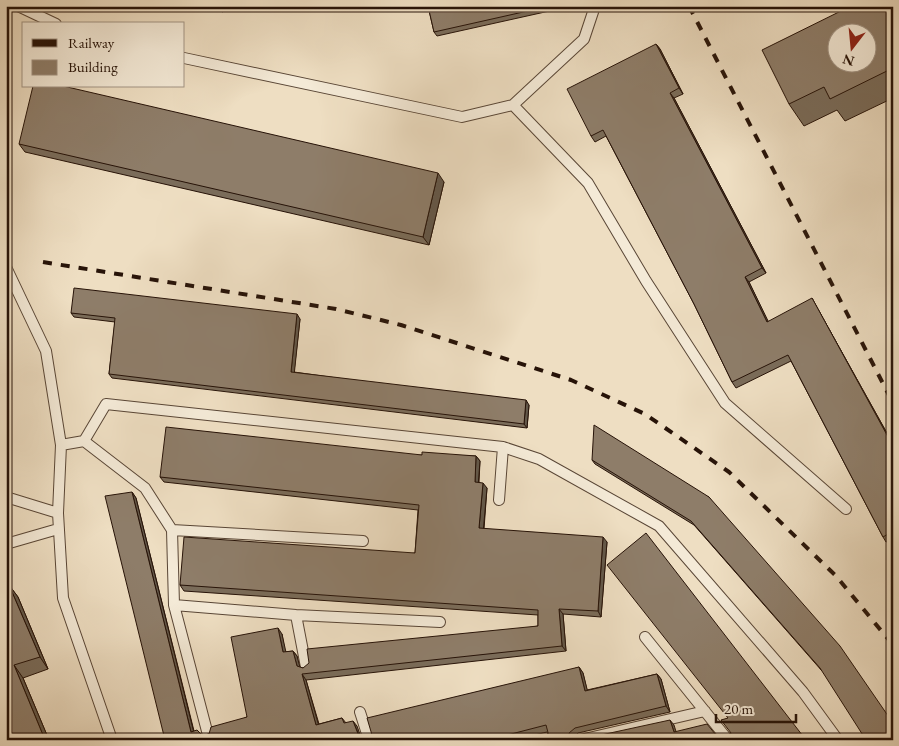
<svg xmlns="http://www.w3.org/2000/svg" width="899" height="746" viewBox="0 0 899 746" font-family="'EB Garamond',serif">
	<rect width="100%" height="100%" fill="#eedec2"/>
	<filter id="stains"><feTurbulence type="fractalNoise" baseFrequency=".004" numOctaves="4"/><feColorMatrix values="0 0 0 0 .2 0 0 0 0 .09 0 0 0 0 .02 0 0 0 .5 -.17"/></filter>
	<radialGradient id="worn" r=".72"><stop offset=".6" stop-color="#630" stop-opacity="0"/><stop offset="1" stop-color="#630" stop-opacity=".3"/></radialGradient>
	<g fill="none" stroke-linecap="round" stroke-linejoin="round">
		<g stroke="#594636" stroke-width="12">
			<path id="lane" d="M18,6L56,24
				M184,58L462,117L513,105L588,183L646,281L725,403L846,509
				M513,105L584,39L595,6
				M6,267L46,351L61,445L58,513L63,598L112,740
				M84,441L145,488L172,530L363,541
				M61,445L84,441L106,404L503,447L499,500
				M503,447L539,459L659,526L803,692L838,740
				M6,497L58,513
				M172,530L174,605L296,615L440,622
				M6,544L58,529
				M174,605L208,735
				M296,615L306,667
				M645,637L728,740
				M360,712L369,740
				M580,740L705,711"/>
		</g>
		<use href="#lane" stroke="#f4ead7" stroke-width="10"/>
		<path stroke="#271308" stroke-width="4" stroke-dasharray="9 9" stroke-linecap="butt" d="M689,6L893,403
			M43,262L336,309L401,325L571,380L645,414L729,472L836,576L893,645"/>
	</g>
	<path fill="#7a6c5a" stroke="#271308" d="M219,6H236L222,12Z
		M428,6H572L437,36L434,32Z
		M893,6V98L845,121L837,110L804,126L789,104Z
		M656,44L660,49L683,94L674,98L766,273L749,282L768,322L815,304L893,444V539L886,542L883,537L791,361L736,388L732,382L694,304L606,136L595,142L591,136Z
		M19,144L444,182L429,245L25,152Z
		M71,313L300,319L294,372L529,405L527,428L112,378L109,374L115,322L74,317Z
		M422,455L476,456L480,461L479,482L487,488L484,529L607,542L601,617L563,614L566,651L306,680L319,724L342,718L346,723L357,726L165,740L132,492L136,498L194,731L203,736L247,717L282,634L285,652L293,651L297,656L299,667L303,668L538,626V615L184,591L180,585L415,553L418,510L164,482L160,477Z
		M592,460L709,497L822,671L694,525L595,464Z
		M9,585L18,597L48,669L23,678L49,740H15L13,735L6,738V586Z
		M579,667L583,673L587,690L657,674L661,679L670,712L578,733L573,738L574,740H550L547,732L514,740H368Z"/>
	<path fill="#63584a" stroke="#271308" d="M656,44L660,49L683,94L679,88Z
		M670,93L674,98L766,273L762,268Z
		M438,173L444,182L429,245L423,237Z
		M745,277L749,282L771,327L767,322Z
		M812,298L815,304L893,444V446Z
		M297,314L300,319L294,376L291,372Z
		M526,400L529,405L527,428L524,424Z
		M476,456L480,461L478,487L475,482Z
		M483,483L487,488L483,534L479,528Z
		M132,492L136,498L195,737L191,732Z
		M603,537L607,542L601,617L598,611Z
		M9,585L18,597L48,669L40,657Z
		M559,609L563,614L566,651L562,646Z
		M278,628L282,634L287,657L283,652Z
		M293,651L297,656L301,671L297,666Z
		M14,665L23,678L49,740H45Z
		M579,667L583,673L589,697L585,691Z
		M302,674L306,680L320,730L316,725Z
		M657,674L661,679L670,712L666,706Z
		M670,720L674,725L678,738L674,732Z
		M353,721L357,726L362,740H361Z"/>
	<path fill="#8e7d69" stroke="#271308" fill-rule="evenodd" d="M428,6H550L434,32Z
		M851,6H893V68L830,99L824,87L789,104L762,50ZM836,32H866V62H836Z
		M656,44L679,88L670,93L762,268L745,277L767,322L812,298L893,446V531L883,537L788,355L732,382L694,304L603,130L591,136L567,89Z
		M33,86H63L438,173L423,237L19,144Z
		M74,288L297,314L291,372L526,400L524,424L109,374L115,318L71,313Z
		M594,425L709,497L840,646L893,723V740H866L820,668L691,521L592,460Z
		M166,427L422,455V452L476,456L475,482L483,483L479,528L603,537L598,611L559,609L562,646L302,674L316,725L342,718L344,723L353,721L360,739L362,740H165L105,496L132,492L191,732L197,730L203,736L209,734L211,727L247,717L231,637L278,628L283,652L293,651L297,666L303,668L309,663L307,649L538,626V610L180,585L184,537L415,553L419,505L160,477Z
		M646,533L806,740H745L744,738V740H728L731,733L721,720L728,718L607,565Z
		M9,585L40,657L14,665L45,740H15L7,722H6V586Z
		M579,667L585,691L657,674L666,706L575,728L569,733L571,739L572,740H550L546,725L488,740H406L404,735L375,740H368L372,735L367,718Z
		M670,720L674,732L707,724L720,740H578Z"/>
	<rect width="899" height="746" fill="none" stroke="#eedec2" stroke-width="25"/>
	<rect x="8" y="8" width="884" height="731" fill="none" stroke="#271308" stroke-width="2.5"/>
	<rect x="12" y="12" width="874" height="721" fill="none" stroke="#271308"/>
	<rect x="22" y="22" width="162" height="65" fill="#f4ead7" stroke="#a29484"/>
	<rect x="32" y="39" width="25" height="8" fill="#271308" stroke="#a29484"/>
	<text x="68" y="48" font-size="15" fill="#271308">Railway</text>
	<rect x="32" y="60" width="25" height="15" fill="#8e7d69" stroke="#a29484"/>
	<text x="68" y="72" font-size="15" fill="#271308">Building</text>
	<g transform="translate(852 48) rotate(196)"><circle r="24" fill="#f4ead7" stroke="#a29484"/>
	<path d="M0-4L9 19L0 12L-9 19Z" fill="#8f2418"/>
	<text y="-8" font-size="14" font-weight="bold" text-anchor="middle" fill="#271308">N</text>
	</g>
	<path d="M716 714v8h80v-8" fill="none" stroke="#271308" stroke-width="2.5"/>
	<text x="724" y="714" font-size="15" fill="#271308" stroke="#f4ead7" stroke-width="4" paint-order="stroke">20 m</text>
	<rect width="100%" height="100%" filter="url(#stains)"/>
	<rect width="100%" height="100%" fill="url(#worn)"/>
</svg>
